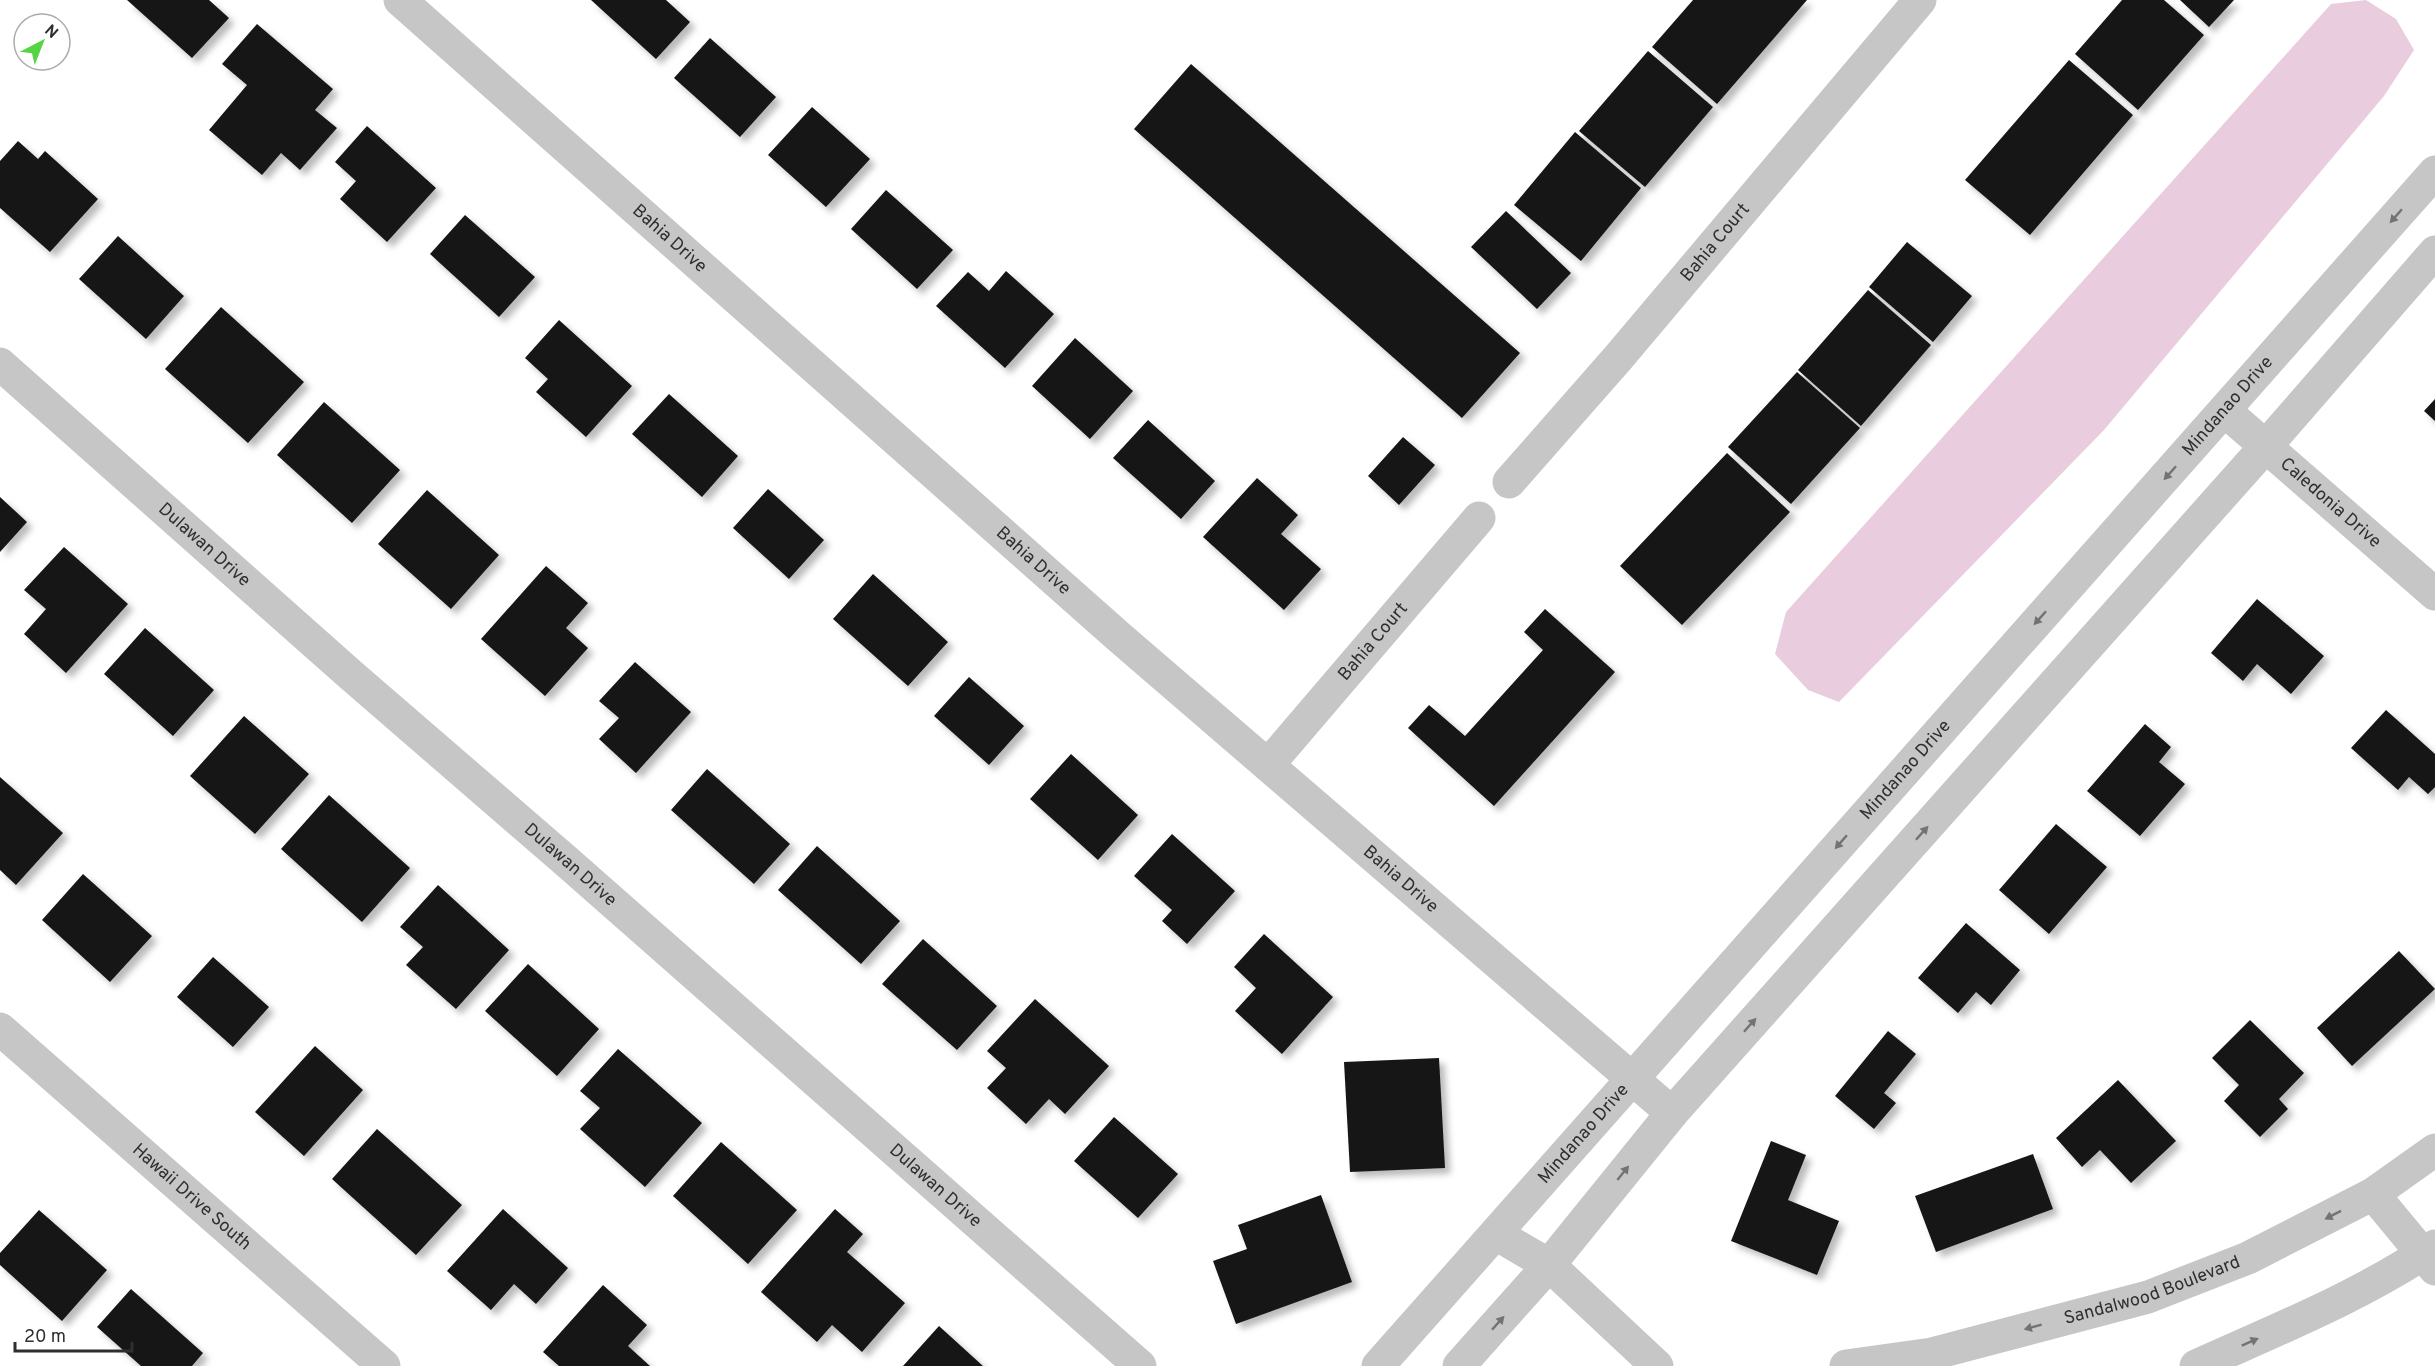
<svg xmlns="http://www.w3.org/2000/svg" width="2435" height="1366" viewBox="0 0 2435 1366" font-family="Overpass,sans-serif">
	<defs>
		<filter id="shadow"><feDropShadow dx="5.5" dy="5.5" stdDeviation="3" flood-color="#0004"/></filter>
	</defs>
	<rect width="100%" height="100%" fill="#fff"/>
	<path fill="#e9cddf" d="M2366,0L2396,19L2414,50L2384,96L2104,430L1839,702L1808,690L1775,654L1786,612L2331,4Z"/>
	<path fill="#161616" filter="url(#shadow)" d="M127,0H209L229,18L192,58Z
		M591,0H666L690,22L656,59Z
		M1693,0H1807L1717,104L1652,47Z
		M2122,0H2164L2204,35L2138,110L2075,54Z
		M2180,0H2234L2209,27Z
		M257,24L333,89L315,110L337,128L300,170L281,153L262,175L209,130L247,85L222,64Z
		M710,38L776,97L740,137L674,78Z
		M1648,51L1713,107L1645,187L1579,131Z
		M2069,60L2133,115L2030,235L1965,180Z
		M1191,64L1520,353L1462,418L1134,129Z
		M812,107L870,159L826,207L768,155Z
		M367,126L436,188L387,242L340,199L356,181L335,162Z
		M1575,132L1641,188L1581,261L1514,205Z
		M18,141L38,159L45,151L98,199L50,252L0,208V161Z
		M886,190L953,250L917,289L851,229Z
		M1506,211L1571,273L1537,309L1471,247Z
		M465,215L535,277L499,317L430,254Z
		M118,236L184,296L146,339L79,279Z
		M1907,242L1972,296L1933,342L1869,287Z
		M1006,271L1054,314L1005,368L936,306L968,272L989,291Z
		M1868,290L1931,345L1861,426L1798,370Z
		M221,307L304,382L248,443L165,369Z
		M559,320L632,386L586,437L536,392L548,379L525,358Z
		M1075,338L1133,391L1090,439L1032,386Z
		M1797,372L1860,428L1791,504L1728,447Z
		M669,394L738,456L702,497L632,434Z
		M2435,399V421L2424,411Z
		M324,402L400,470L352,523L277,455Z
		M1148,420L1215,481L1181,519L1113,458Z
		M1403,437L1435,465L1399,505L1368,476Z
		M1727,453L1790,512L1682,625L1620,566Z
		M1257,478L1298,515L1281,534L1321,569L1284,610L1203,537Z
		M768,489L824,540L789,579L733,528Z
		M427,490L499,555L451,609L378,544Z
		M0,497L27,522L0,552Z
		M64,547L128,604L66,673L24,634L46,609L24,590Z
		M546,566L588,603L566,628L588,648L545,696L481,639Z
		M873,574L948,642L908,686L833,619Z
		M2257,599L2324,656L2291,694L2257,664L2243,681L2211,653Z
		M1545,609L1615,672L1494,806L1408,728L1429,705L1465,736L1543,650L1524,632Z
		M145,628L214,690L173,736L104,674Z
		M635,662L691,712L636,773L599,739L619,718L599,701Z
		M969,677L1024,726L989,765L934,716Z
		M2386,710L2435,754V787L2428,794L2409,777L2398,790L2351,748Z
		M244,716L309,774L255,834L190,776Z
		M2145,724L2171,747L2159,762L2185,784L2140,836L2087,791Z
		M1071,754L1138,815L1098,860L1030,799Z
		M707,769L790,844L754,884L671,810Z
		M0,777L63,833L16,885L0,870Z
		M329,795L410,868L362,922L281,849Z
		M2056,824L2107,867L2049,934L1999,890Z
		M1172,834L1235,891L1187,944L1162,921L1172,910L1134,876Z
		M817,846L900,921L861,964L778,890Z
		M83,874L152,936L110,982L42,920Z
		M438,885L509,950L456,1009L406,965L423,947L400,927Z
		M1966,923L2020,970L1991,1005L1976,992L1958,1013L1918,978Z
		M1264,934L1333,997L1282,1054L1235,1011L1256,988L1234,967Z
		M923,939L997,1006L957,1050L882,984Z
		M2399,951L2435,989L2352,1066L2317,1028Z
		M213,957L269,1007L233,1047L177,997Z
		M528,964L599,1029L557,1076L485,1011Z
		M1035,999L1109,1066L1065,1114L1049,1099L1026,1124L987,1088L1006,1068L987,1051Z
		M2250,1020L2304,1073L2279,1099L2288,1109L2260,1137L2224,1101L2239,1085L2212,1058Z
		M1888,1031L1916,1054L1884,1093L1896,1103L1874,1129L1835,1096Z
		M315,1046L363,1090L304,1156L255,1112Z
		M618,1049L702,1123L645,1187L580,1129L600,1108L580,1091Z
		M1439,1058L1445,1168L1350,1172L1344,1062Z
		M2118,1080L2176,1141L2131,1183L2100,1150L2082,1167L2056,1138Z
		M1114,1117L1178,1174L1138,1218L1074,1161Z
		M377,1129L462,1205L416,1255L332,1179Z
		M1771,1141L1806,1155L1788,1200L1839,1221L1817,1275L1731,1241Z
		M721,1142L797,1210L748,1264L673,1196Z
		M2033,1154L2053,1209L1936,1252L1915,1196Z
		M1321,1195L1352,1282L1236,1324L1213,1261L1247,1249L1238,1225Z
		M503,1209L568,1268L536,1304L514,1284L491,1310L447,1271Z
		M835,1209L863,1234L847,1252L905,1303L862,1352L832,1325L817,1342L761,1292Z
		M39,1210L107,1270L62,1321L0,1265V1253Z
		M603,1285L647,1325L628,1346L650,1366H559L543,1352Z
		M131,1289L203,1353L192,1366H141L97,1327Z
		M939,1326L983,1366H903Z"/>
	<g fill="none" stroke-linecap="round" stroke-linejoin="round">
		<g stroke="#c6c6c6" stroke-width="33">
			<path id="s1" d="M400,0L1119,637L1672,1113"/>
			<path id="s2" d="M0,364L352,676L566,861L1140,1366"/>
			<path id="s3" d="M2225,411L2435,594"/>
			<path id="s4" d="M1509,482L1618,358L1920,0"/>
			<path id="s5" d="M1268,765L1479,518"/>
			<path id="s6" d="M0,1029L384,1366"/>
			<path d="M2373,1194L2435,1269"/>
			<path d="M1496,1234L1549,1265L1657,1366"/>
			<path id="s7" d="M1378,1366L2435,172"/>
			<path d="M1459,1366L1549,1265L1672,1113L2266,446L2435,252"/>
			<path id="s8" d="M1846,1366L1932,1354L2148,1297L2248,1258L2373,1194L2435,1150"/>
			<path d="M2196,1366C2278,1329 2361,1296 2435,1246"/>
		</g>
	</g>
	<defs><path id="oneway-solid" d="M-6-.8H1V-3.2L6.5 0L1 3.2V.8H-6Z" transform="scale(1.5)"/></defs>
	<g fill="#737373">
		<use href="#oneway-solid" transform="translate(2396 216) rotate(131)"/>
		<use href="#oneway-solid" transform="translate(2170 473) rotate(132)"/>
		<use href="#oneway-solid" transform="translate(2040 618) rotate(132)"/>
		<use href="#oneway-solid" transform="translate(1922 833) rotate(-48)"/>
		<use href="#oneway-solid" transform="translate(1841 842) rotate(131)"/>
		<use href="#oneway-solid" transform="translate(1750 1025) rotate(-48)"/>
		<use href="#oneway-solid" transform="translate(1623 1173) rotate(-51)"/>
		<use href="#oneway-solid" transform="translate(2333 1215) rotate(153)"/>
		<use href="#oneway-solid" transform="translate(1498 1323) rotate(-48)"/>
		<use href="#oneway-solid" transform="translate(2033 1327) rotate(165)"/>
		<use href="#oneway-solid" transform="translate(2250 1342) rotate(-24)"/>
	</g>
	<g text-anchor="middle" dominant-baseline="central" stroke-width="6" stroke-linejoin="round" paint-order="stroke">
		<g font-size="18" fill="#2f2f2f" stroke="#fff">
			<text stroke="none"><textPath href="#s1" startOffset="360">Bahia Drive</textPath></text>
			<text stroke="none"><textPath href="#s4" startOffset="316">Bahia Court</textPath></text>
			<text stroke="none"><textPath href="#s7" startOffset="1282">Mindanao Drive</textPath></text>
			<text stroke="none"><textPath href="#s3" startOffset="140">Caledonia Drive</textPath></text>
			<text stroke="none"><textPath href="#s2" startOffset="273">Dulawan Drive</textPath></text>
			<text stroke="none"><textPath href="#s1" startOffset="846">Bahia Drive</textPath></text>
			<text stroke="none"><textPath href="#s5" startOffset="162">Bahia Court</textPath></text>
			<text stroke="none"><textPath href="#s7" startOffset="796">Mindanao Drive</textPath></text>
			<text stroke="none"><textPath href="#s2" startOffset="759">Dulawan Drive</textPath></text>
			<text stroke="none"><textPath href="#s1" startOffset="1332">Bahia Drive</textPath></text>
			<text stroke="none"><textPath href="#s7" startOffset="310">Mindanao Drive</textPath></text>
			<text stroke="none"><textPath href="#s2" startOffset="1245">Dulawan Drive</textPath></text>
			<text stroke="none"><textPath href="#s6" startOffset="255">Hawaii Drive South</textPath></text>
			<text stroke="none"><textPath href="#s8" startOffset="316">Sandalwood Boulevard</textPath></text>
		</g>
	</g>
	<g transform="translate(42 42) rotate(42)"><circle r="28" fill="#ffffff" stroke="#acacac" stroke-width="1.5"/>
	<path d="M0-4.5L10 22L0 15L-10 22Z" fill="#55d444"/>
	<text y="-9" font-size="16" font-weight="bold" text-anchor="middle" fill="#2f2f2f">N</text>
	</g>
	<path d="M15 1342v9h117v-9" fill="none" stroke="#2f2f2f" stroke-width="3"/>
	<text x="24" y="1342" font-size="18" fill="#2f2f2f" stroke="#ffffff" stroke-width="4.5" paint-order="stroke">20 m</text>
</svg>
